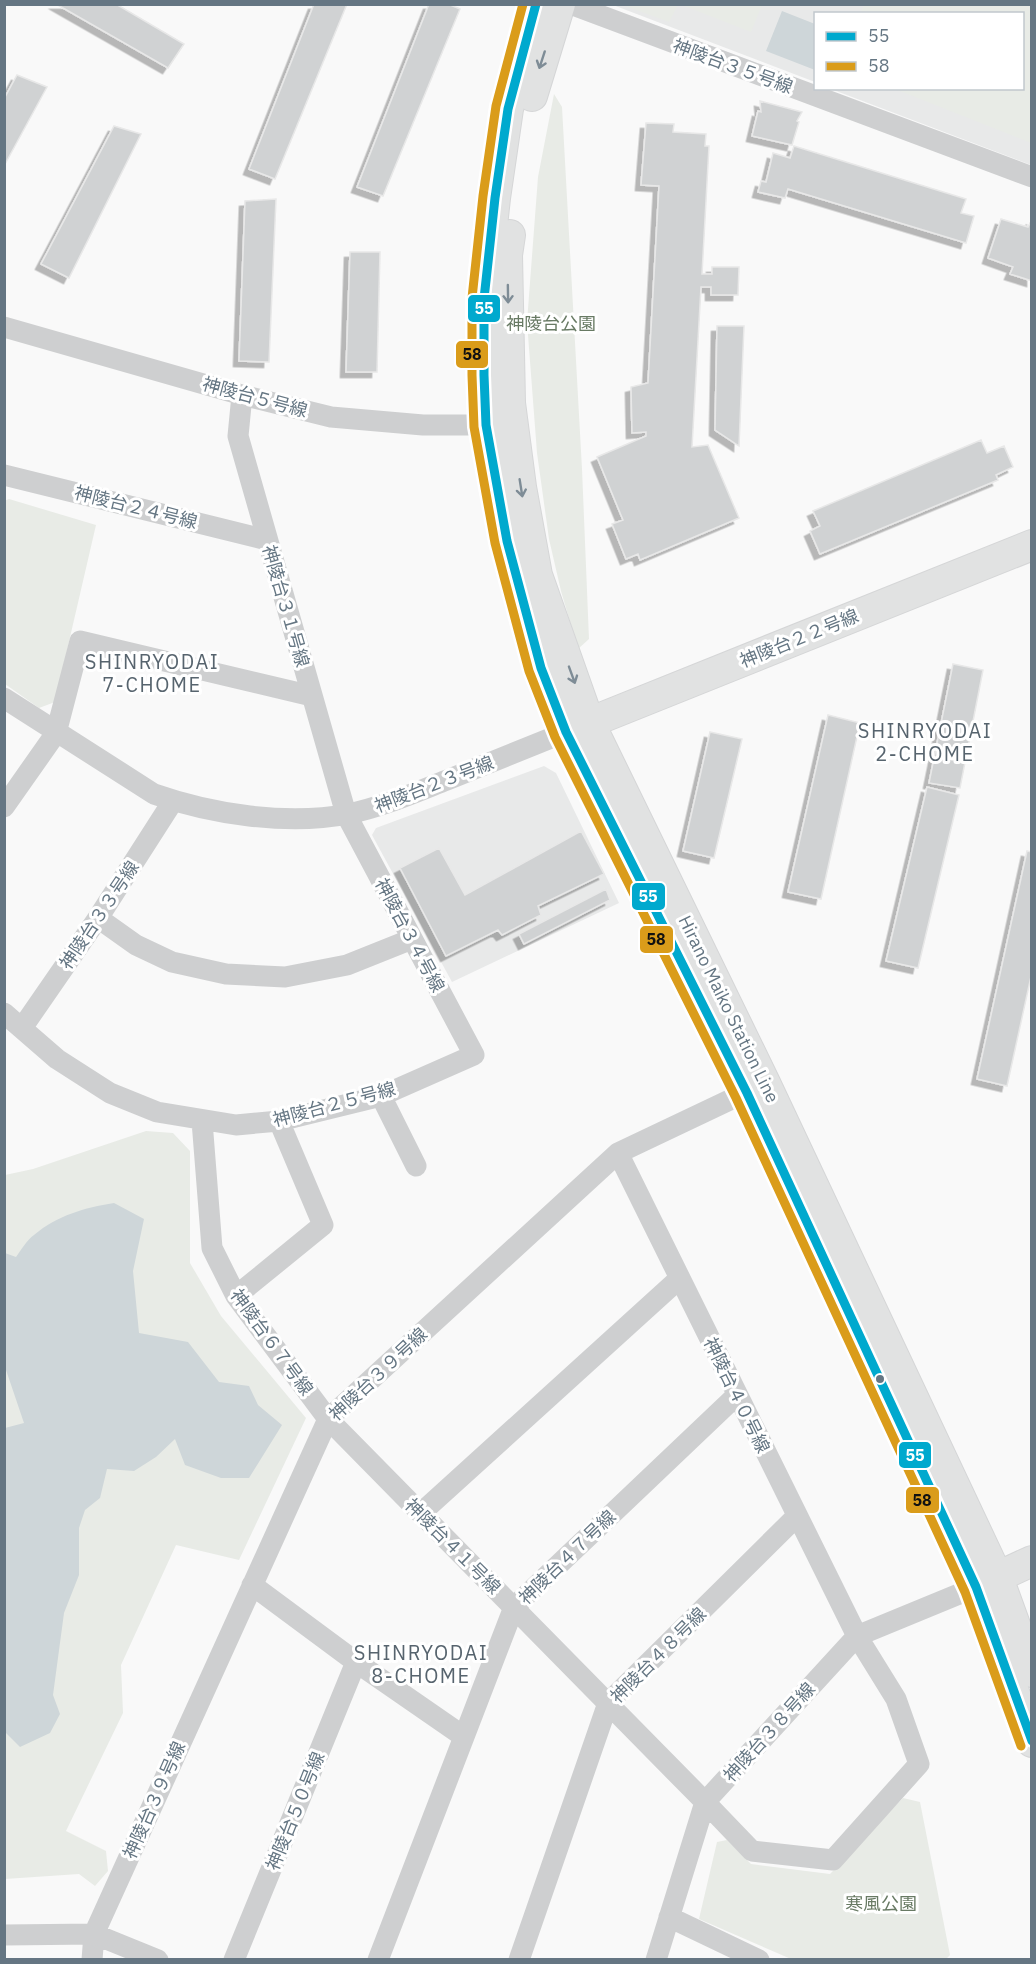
<svg xmlns="http://www.w3.org/2000/svg" width="1036" height="1964" viewBox="0 0 1036 1964" font-family="'IBM Plex Sans','Noto Sans JP',sans-serif">
	<defs>
		<filter id="shadow"><feDropShadow dx="-5.5" dy="5.5" stdDeviation="0" flood-color="#0004"/></filter>
	</defs>
	<rect width="100%" height="100%" fill="#f9f9f9"/>
	<path fill="#e8e9e9" d="M613,5H1031V165L831,89L1022,88V14H816L815,82Z
		M544,766L556,773L619,903L452,982L372,835L376,828Z"/>
	<path fill="#e8ebe6" d="M623,5H678L669,22Z
		M682,5H762L751,32Z
		M864,5H1031V143L895,89L1022,88V14L860,13Z
		M554,94L562,107L582,469L589,639L578,649L561,591L549,539L537,453L527,322L538,177Z
		M9,499L96,525L55,702L39,708L5,684L4,501Z
		M146,1131L173,1133L190,1151V1263L221,1316L306,1418L239,1560L176,1545L121,1665L123,1713L66,1831L106,1851L108,1871L95,1886L79,1874L5,1879V1175L33,1169Z
		M903,1798L920,1802L950,1955L945,1960L791,1959L699,1919L717,1842L727,1840L751,1864L830,1874Z"/>
	<path fill="#ced6d9" d="M782,11L815,24V70L766,51Z
		M114,1203L144,1219L133,1271L139,1333L188,1342L219,1382L249,1386L258,1405L282,1425L249,1478H221L185,1465L175,1439L156,1457L134,1471L107,1469L100,1498L85,1510L79,1528V1575L64,1613L53,1695L60,1714L50,1733L20,1747L4,1731C4,1713 8,1694 4,1677L5,1428L24,1423L5,1367V1253L16,1257C21,1250 27,1240 34,1235C58,1215 84,1208 114,1203Z"/>
	<path fill="#d0d2d3" stroke="#e8e8e8" stroke-width="1.5" filter="url(#shadow)" d="M56,4H116L184,44L168,68Z
		M314,4H347L275,179L249,169Z
		M429,4H448L460,9L383,196L357,187Z
		M17,75L47,87L4,166V99Z
		M760,101L802,112L797,121L799,122L792,145L752,136L758,111L761,112Z
		M646,123L674,124L673,132L706,134L705,146H709L702,274H712V267H739L738,295H711V287H701L692,447L708,445L739,518L640,560L638,554L626,559L612,524L623,520L597,457L646,436V432L632,433L631,387L648,383L659,186L641,185Z
		M114,126L141,134L69,278L41,264Z
		M794,146L966,199L961,213L974,216L966,243L788,189L785,198L758,192L761,181L766,182L773,153L790,158Z
		M276,199L269,362L239,361L245,201Z
		M1001,219L1028,227L1032,219V281L1010,274L1013,267L988,258Z
		M350,252H380L377,372H346Z
		M717,326H744L739,446L715,430Z
		M981,440L987,453L1004,446L1013,467L996,475L998,480L820,554L810,531L820,526L813,511Z
		M953,664L983,670L960,788L929,783Z
		M828,715L860,723L821,899L788,892Z
		M710,732L742,739L714,858L683,851Z
		M927,787L959,795L918,968L886,961Z
		M581,831L604,874L538,906L541,915L502,935L498,930L446,956L400,868L439,848L465,895Z
		M1027,851L1032,852V972L1007,1086L977,1079Z
		M606,889L610,900L524,944L519,934Z"/>
	<g fill="none" stroke-linecap="round" stroke-linejoin="round">
		<g stroke="#d5d6d7" stroke-width="32">
			<path id="secondary" d="M536,4L508,109L495,198L484,299V375L486,425L507,541L541,668L566,732L747,1093L976,1587L1032,1742
				M532,96L560,4
				M510,235L507,255L510,403L521,487L537,575L589,722L765,1083L998,1578L1032,1672
				M571,730L1032,545
				M980,1585L1032,1561"/>
		</g>
		<path stroke="#cecfd0" stroke-width="21" d="M570,4L1032,177
			M4,327L242,395L331,417L423,425H486L498,423
			M4,475L267,540
			M4,698L154,794C211,814 287,826 348,814C382,807 414,793 447,780C487,764 526,748 566,732
			M4,807L56,733L80,641L312,696
			M98,918L136,945L172,962L226,974L285,977L347,965L412,939
			M4,1013L57,1059L110,1093L157,1112L236,1125L279,1121L381,1096L474,1055L346,814L238,436L242,395
			M22,1028L98,918L173,801
			M381,1096L416,1166
			M202,1121L212,1248L236,1296L328,1419L705,1802L752,1851L833,1860L919,1764L896,1699L857,1636L618,1153
			M236,1296L323,1225L279,1121
			M421,1513L680,1278
			M252,1585L356,1662L463,1736
			M669,1917L759,1960
			M4,1935L94,1934L158,1960
			M92,1960L94,1934L328,1419L618,1153L757,1087
			M234,1960L356,1662
			M378,1960L514,1607L737,1395
			M519,1960L608,1703L797,1516
			M656,1960L705,1802L857,1636L976,1587"/>
		<use href="#secondary" stroke="#e1e2e2" stroke-width="30"/>
		<g stroke="#fff" stroke-width="14">
			<path id="bus-1" d="M536,4L508,109L495,198L484,299V375L486,425L507,541L541,668L566,732L747,1093L976,1587L1032,1741"/>
		</g>
		<g stroke="#fff" stroke-width="14">
			<path id="bus-2" d="M523,4L496,106L483,196L472,298V375L474,427L495,543L529,671L555,737L736,1098L965,1592L1021,1746"/>
		</g>
		<use href="#bus-1" stroke="#00a9ce" stroke-width="9"/>
		<use href="#bus-2" stroke="#da9c1a" stroke-width="9"/>
	</g>
	<defs><path id="oneway-shaft" d="M-6 0H5M1.5-3L5.5 0L1.5 3" fill="none" stroke-width="1.6" stroke-linecap="round" stroke-linejoin="round" transform="scale(1.5)"/></defs>
	<g stroke="#7e8c96">
		<use href="#oneway-shaft" transform="translate(542 60) rotate(108)"/>
		<use href="#oneway-shaft" transform="translate(508 294) rotate(89)"/>
		<use href="#oneway-shaft" transform="translate(521 488) rotate(81)"/>
		<use href="#oneway-shaft" transform="translate(572 675) rotate(70)"/>
	</g>
	<circle fill="#657683" stroke="#fff" stroke-width="2" cx="880" cy="1379" r="5"/>
	<g text-anchor="middle" dominant-baseline="central" stroke-width="6" stroke-linejoin="round" paint-order="stroke">
		<g font-size="18" fill="#657683" stroke="#fff">
			<text transform="translate(733 66) rotate(20)">神陵台３５号線</text>
			<text transform="translate(255 397) rotate(15)">神陵台５号線</text>
			<text transform="translate(136 507) rotate(14)">神陵台２４号線</text>
			<text transform="translate(286 606) rotate(74)">神陵台３１号線</text>
			<text transform="translate(799 638) rotate(-22)">神陵台２２号線</text>
			<text transform="translate(434 784) rotate(-21)">神陵台２３号線</text>
			<text transform="translate(99 915) rotate(-56)">神陵台３３号線</text>
			<text transform="translate(410 935) rotate(62)">神陵台３４号線</text>
			<text transform="translate(729 1009) rotate(64)">Hirano Maiko Station Line</text>
			<text transform="translate(334 1104) rotate(-15)">神陵台２５号線</text>
			<text transform="translate(272 1342) rotate(54)">神陵台６７号線</text>
			<text transform="translate(378 1374) rotate(-43)">神陵台３９号線</text>
			<text transform="translate(737 1395) rotate(64)">神陵台４０号線</text>
			<text transform="translate(453 1546) rotate(45)">神陵台４１号線</text>
			<text transform="translate(567 1557) rotate(-44)">神陵台４７号線</text>
			<text transform="translate(658 1655) rotate(-45)">神陵台４８号線</text>
			<text transform="translate(769 1732) rotate(-48)">神陵台３８号線</text>
			<text transform="translate(154 1800) rotate(-66)">神陵台３９号線</text>
			<text transform="translate(295 1811) rotate(-68)">神陵台５０号線</text>
		</g>
		<g font-size="18" fill="#687a64" stroke="#fff">
			<text x="551" y="323">神陵台公園</text>
			<text x="881" y="1903">寒風公園</text>
		</g>
		<g font-size="20" letter-spacing="1.5" fill="#57646e" stroke="#fff">
			<text x="152" y="661">SHINRYODAI<tspan x="152" dy="23">7-CHOME</tspan></text>
			<text x="925" y="730">SHINRYODAI<tspan x="925" dy="23">2-CHOME</tspan></text>
			<text x="421" y="1652">SHINRYODAI<tspan x="421" dy="23">8-CHOME</tspan></text>
		</g>
	</g>
	<g stroke="#fff" stroke-width="2">
		<rect x="467" y="294" width="34" height="29" rx="6" fill="#00a9ce"/>
		<rect x="455" y="340" width="34" height="29" rx="6" fill="#da9c1a"/>
		<rect x="631" y="882" width="35" height="29" rx="6" fill="#00a9ce"/>
		<rect x="639" y="925" width="35" height="29" rx="6" fill="#da9c1a"/>
		<rect x="898" y="1441" width="34" height="28" rx="6" fill="#00a9ce"/>
		<rect x="905" y="1486" width="35" height="28" rx="6" fill="#da9c1a"/>
	</g>
	<g font-size="16" text-anchor="middle" font-weight="bold" fill="#fff">
		<text x="484" y="314">55</text>
		<text x="648" y="902">55</text>
		<text x="915" y="1461">55</text>
	</g>
	<g font-size="16" text-anchor="middle" font-weight="bold" fill="#111">
		<text x="472" y="360">58</text>
		<text x="656" y="945">58</text>
		<text x="922" y="1506">58</text>
	</g>
	<rect width="1036" height="1964" fill="none" stroke="#657683" stroke-width="12"/>
	<rect x="814" y="12" width="210" height="78" fill="#ffffff" stroke="#c1c8cd" stroke-width="1.5"/>
	<rect x="826" y="32" width="30" height="9" fill="#00a9ce" stroke="#c1c8cd" stroke-width="1.5"/>
	<text x="868" y="42" font-size="18" fill="#657683">55</text>
	<rect x="826" y="62" width="30" height="9" fill="#da9c1a" stroke="#c1c8cd" stroke-width="1.5"/>
	<text x="868" y="72" font-size="18" fill="#657683">58</text>
</svg>
